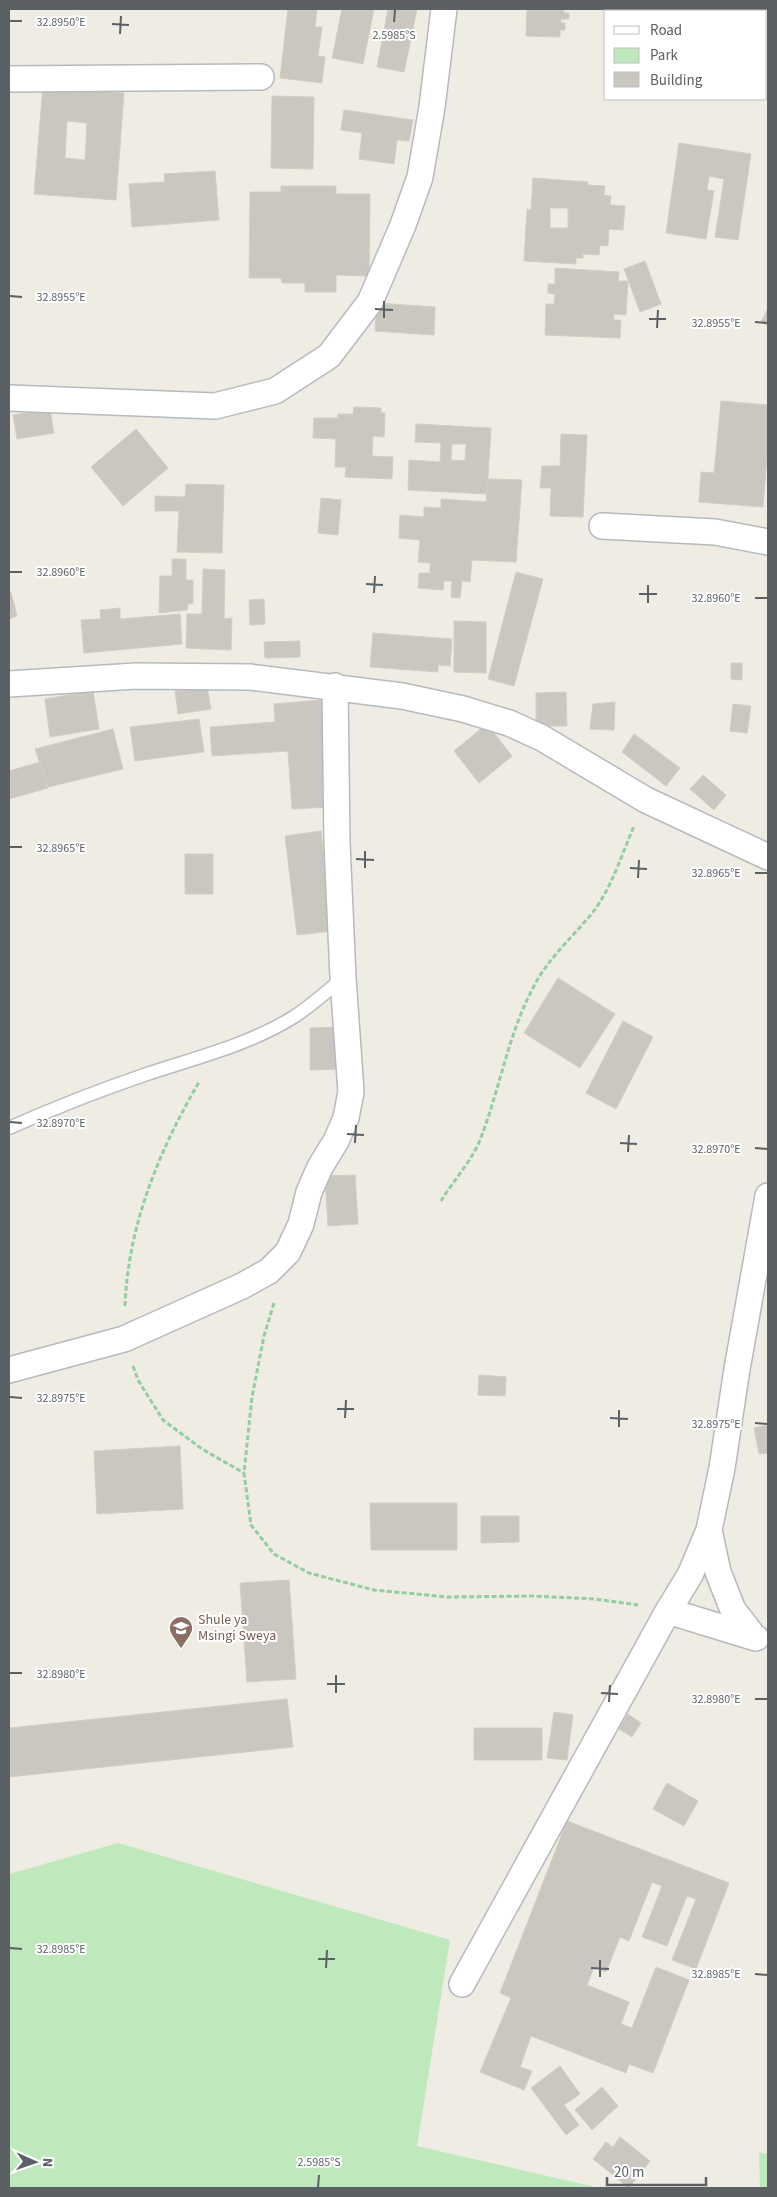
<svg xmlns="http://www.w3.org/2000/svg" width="777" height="2197" viewBox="0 0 777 2197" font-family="'Source Sans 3',sans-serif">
	<rect width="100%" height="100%" fill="#efece3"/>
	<path fill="#bfe9bd" d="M118,1843L450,1940L417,2146L600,2188H9V1874Z
		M759,2152L768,2154V2188H760Z"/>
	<path fill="#cac6c0" stroke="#d5cdc0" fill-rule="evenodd" d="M288,9H317L315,27H322L318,56L325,57L322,83L280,78Z
		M342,9H374L363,64L332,58Z
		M388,9H417L404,72L377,67Z
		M527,9H564V13H569V19H561V23H565V30H560V37L526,36Z
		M43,86L124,93L116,200L34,194ZM67,121L87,123L85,160L65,158Z
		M272,96L314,97L313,169L271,168Z
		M344,110L413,120L409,141L397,140L394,164L359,159L362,133L341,130Z
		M679,143L751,154L738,240L715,237L724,179L709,176L707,190L714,191L706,239L666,233Z
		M215,171L219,220L132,227L129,184L165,182L164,174Z
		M533,178L588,182V185L605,186L604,195L611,196L610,205L625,206L623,230L609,229L608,246L600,245L599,255L583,254V258H576V264L524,261L527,209L531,210ZM550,208H568V228H550Z
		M281,186H336V194H370L369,276L336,275V292H305V283H282L281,278H249L250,192H281Z
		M645,261L661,304L640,312L624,269Z
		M555,268L619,272L618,281H628L626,315L614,314V320H621L620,338L545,335L546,304H554L555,294L548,293V284H555Z
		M377,303L435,307L434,335L375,331Z
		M768,308V326L761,322Z
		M721,401L768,405V446L763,507L699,502L701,472L714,473Z
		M354,407L381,408V413H385L384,437L373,436L372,456L393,457L392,479L345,477L346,467H335L336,439L313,438L314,418H338V414H353Z
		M50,409L54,433L17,439L13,415Z
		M416,424L491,428L487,494L408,490L409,460L440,462L441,443L415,442ZM452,444H466L465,461L451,460Z
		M136,429L168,468L123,506L91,467Z
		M561,434L587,435L583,517L550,516L551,488H540L542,466H560Z
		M488,479L522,480L516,562L472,560L470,582L462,581L460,598L451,597L452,581H444L443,590L418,588L419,573H430V563L418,562L420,540L399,538L400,515L424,517V507L441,508V499L486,502Z
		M186,484L224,485L222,553L177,552L179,511H155V496L185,497Z
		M321,498L341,500L338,535L318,533Z
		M172,559H186V580H193V603L188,604L187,610L159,613L160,576H172Z
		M203,569L225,570L224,619L232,618L231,650L186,648L187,614H202Z
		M516,572L543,579L514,686L488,679Z
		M11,592L17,616L9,619V593Z
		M264,599L265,624L250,625L249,600Z
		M120,608V619L180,614L182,644L84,653L81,620L101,619L100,610Z
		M454,621L486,622V673L454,672Z
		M373,633L452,639L450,666L438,665V672L370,667Z
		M300,641V657L265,658L264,642Z
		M731,663H742V680L731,679Z
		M207,687L211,709L178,714L175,691Z
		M93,691L99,729L50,737L45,699Z
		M566,692L567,726H536V693Z
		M321,700L329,807L292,809L288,751L212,756L210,727L275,722L274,704Z
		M615,702L614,730L590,729L593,704Z
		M733,704L751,706L747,733L730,731Z
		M199,719L204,752L135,761L130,727Z
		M487,724L512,756L479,783L454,751Z
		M113,729L123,769L48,787L35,749Z
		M634,734L680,768L666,786L622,752Z
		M40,762L48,788L9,799V771Z
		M703,775L726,795L714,810L690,789Z
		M321,831L332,931L297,935L285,836Z
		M185,854H213V894H185Z
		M558,978L615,1014L580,1068L524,1033Z
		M623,1021L653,1037L616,1109L586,1093Z
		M340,1027L341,1069L310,1070V1028Z
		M355,1175L358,1224L328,1226L325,1176Z
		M479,1375L506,1377L505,1396L478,1395Z
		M768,1425V1453L759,1454L754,1428Z
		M180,1446L183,1509L97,1514L94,1451Z
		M370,1503H457V1550H371Z
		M481,1516H519V1542L481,1543Z
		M289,1580L296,1679L247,1682L240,1583Z
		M287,1699L293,1747L9,1777V1728Z
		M554,1712L573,1715L567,1760L547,1758Z
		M628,1714L641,1723L632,1737L619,1729Z
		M474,1728H542V1760H474Z
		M667,1783L698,1801L684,1826L653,1809Z
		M567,1821L729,1883L696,1969L672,1960L696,1899L687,1896L667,1946L642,1937L662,1886L652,1882L629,1941L620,1937L606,1972L594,1967L587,1985L629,2002L621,2024L632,2028L656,1967L689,1980L653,2073L629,2064L626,2073L531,2036L520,2067L532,2071L524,2090L480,2072L511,1998L500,1993Z
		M560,2066L580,2094L564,2105L579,2125L566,2135L531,2088Z
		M602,2087L618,2106L592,2130L575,2110Z
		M620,2137L650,2161L629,2188L593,2159L606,2142L613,2147Z"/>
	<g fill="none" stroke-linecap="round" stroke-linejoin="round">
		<g stroke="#b6babe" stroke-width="15">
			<path id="service" d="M9,1128C54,1108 100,1090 147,1074C195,1058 248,1045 292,1018C310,1007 326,992 343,978"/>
		</g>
		<g stroke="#b6babe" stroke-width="28">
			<path id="minor" d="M9,79L261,77
				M9,398L215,406L275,391L329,356L370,302L403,225L420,177L432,107L444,9
				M602,526L715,532L768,542
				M9,684L136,676L250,677L402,696L463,709L509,723L542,738L646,800L768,857
				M9,1370L124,1339L242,1286L269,1271L288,1252L301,1224L309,1192L320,1167L336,1141L346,1118L351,1092L343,978L337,843L335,686
				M709,1530L718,1572L733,1610L754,1637
				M668,1611L756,1638
				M462,1984L668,1611L690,1575L709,1530L722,1468L737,1369L768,1196"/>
		</g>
		<path stroke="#95cca1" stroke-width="3" stroke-dasharray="5 2.5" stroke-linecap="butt" d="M441,1201C452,1183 472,1160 480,1140C500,1089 508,1034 534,986C549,957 573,937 593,912C612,887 622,854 634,826
			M274,1303L264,1336L252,1397L244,1473L251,1525L274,1554L309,1573L374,1590L448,1597L533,1596L595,1599L638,1605
			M125,1306C128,1225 159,1151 199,1082
			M133,1366L138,1380L163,1420L202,1449L244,1473"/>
		<use href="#service" stroke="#fff" stroke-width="12"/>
		<use href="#minor" stroke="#fff" stroke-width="25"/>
	</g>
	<path fill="none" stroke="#5b6065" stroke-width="2" d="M10,21H22M394,22L395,10M112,24L129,25M120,34L121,16M10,296L22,297M375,309L393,310M384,318V301M649,319H666M755,322L767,323M657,328L658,310M10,572H22M366,584L383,585M374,593L375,576M639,594H657M755,598H767M648,603V585M10,847H22M356,859L374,860M365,868V851M630,868L647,869M755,873H767M638,878L639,860M10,1122L22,1123M347,1134L364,1135M355,1143L356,1125M620,1143L637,1144M755,1148L767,1149M628,1152L629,1135M10,1397L22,1398M337,1409H354M345,1418L346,1400M610,1418L628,1419M755,1423L767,1424M619,1427V1410M10,1673H22M327,1684H345M336,1693V1675M601,1693L618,1694M755,1699H767M609,1702L610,1685M10,1948L22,1949M318,1959H335M326,1968L327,1950M591,1968L609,1969M755,1974L767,1975M600,1977V1960M318,2187L319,2175"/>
	<defs>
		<g id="school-pin" transform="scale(1.25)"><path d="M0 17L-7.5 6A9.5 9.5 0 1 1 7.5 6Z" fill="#8d6e63" stroke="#fff"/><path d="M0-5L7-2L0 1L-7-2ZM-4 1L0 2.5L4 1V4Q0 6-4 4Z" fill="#fff"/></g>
	</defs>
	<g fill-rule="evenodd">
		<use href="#school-pin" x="181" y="1628"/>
	</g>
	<g text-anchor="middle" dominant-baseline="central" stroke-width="4" stroke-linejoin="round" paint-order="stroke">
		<g font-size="14" fill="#785e54" stroke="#fff" text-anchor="start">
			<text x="198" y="1620">Shule ya<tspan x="198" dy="16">Msingi Sweya</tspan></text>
		</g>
	</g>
	<g font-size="12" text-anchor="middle" fill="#5b6065" stroke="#fff" stroke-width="4" stroke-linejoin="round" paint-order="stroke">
		<text x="61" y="26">32.8950°E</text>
		<text x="394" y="39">2.5985°S</text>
		<text x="61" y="301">32.8955°E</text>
		<text x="716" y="327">32.8955°E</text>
		<text x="61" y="576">32.8960°E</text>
		<text x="716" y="602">32.8960°E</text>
		<text x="61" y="852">32.8965°E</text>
		<text x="716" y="877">32.8965°E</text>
		<text x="61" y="1127">32.8970°E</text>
		<text x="716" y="1153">32.8970°E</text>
		<text x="61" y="1402">32.8975°E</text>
		<text x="716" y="1428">32.8975°E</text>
		<text x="61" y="1678">32.8980°E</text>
		<text x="716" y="1703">32.8980°E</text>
		<text x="61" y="1953">32.8985°E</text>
		<text x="716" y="1978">32.8985°E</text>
		<text x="319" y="2166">2.5985°S</text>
	</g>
	<rect width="777" height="2197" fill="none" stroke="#5b6065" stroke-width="20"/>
	<rect x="604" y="10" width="162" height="90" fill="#ffffff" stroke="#bdbfc1"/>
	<rect x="614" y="26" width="25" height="8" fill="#ffffff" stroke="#bdbfc1"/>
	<text x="650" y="35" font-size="15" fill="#5b6065">Road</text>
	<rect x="614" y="48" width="25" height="15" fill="#bfe9bd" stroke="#bdbfc1"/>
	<text x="650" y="60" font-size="15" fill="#5b6065">Park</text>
	<rect x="614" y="72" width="25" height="15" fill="#cac6c0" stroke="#bdbfc1"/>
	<text x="650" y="85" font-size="15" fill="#5b6065">Building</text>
	<g transform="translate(35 2162) rotate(92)" stroke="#ffffff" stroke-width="4" paint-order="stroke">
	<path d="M0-4L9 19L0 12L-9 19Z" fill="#5b6065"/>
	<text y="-8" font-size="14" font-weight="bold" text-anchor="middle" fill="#5b6065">N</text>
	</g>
	<path d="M607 2177v8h99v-8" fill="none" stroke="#5b6065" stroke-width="2.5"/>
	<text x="614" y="2177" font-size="15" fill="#5b6065" stroke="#ffffff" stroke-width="4" paint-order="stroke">20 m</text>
</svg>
